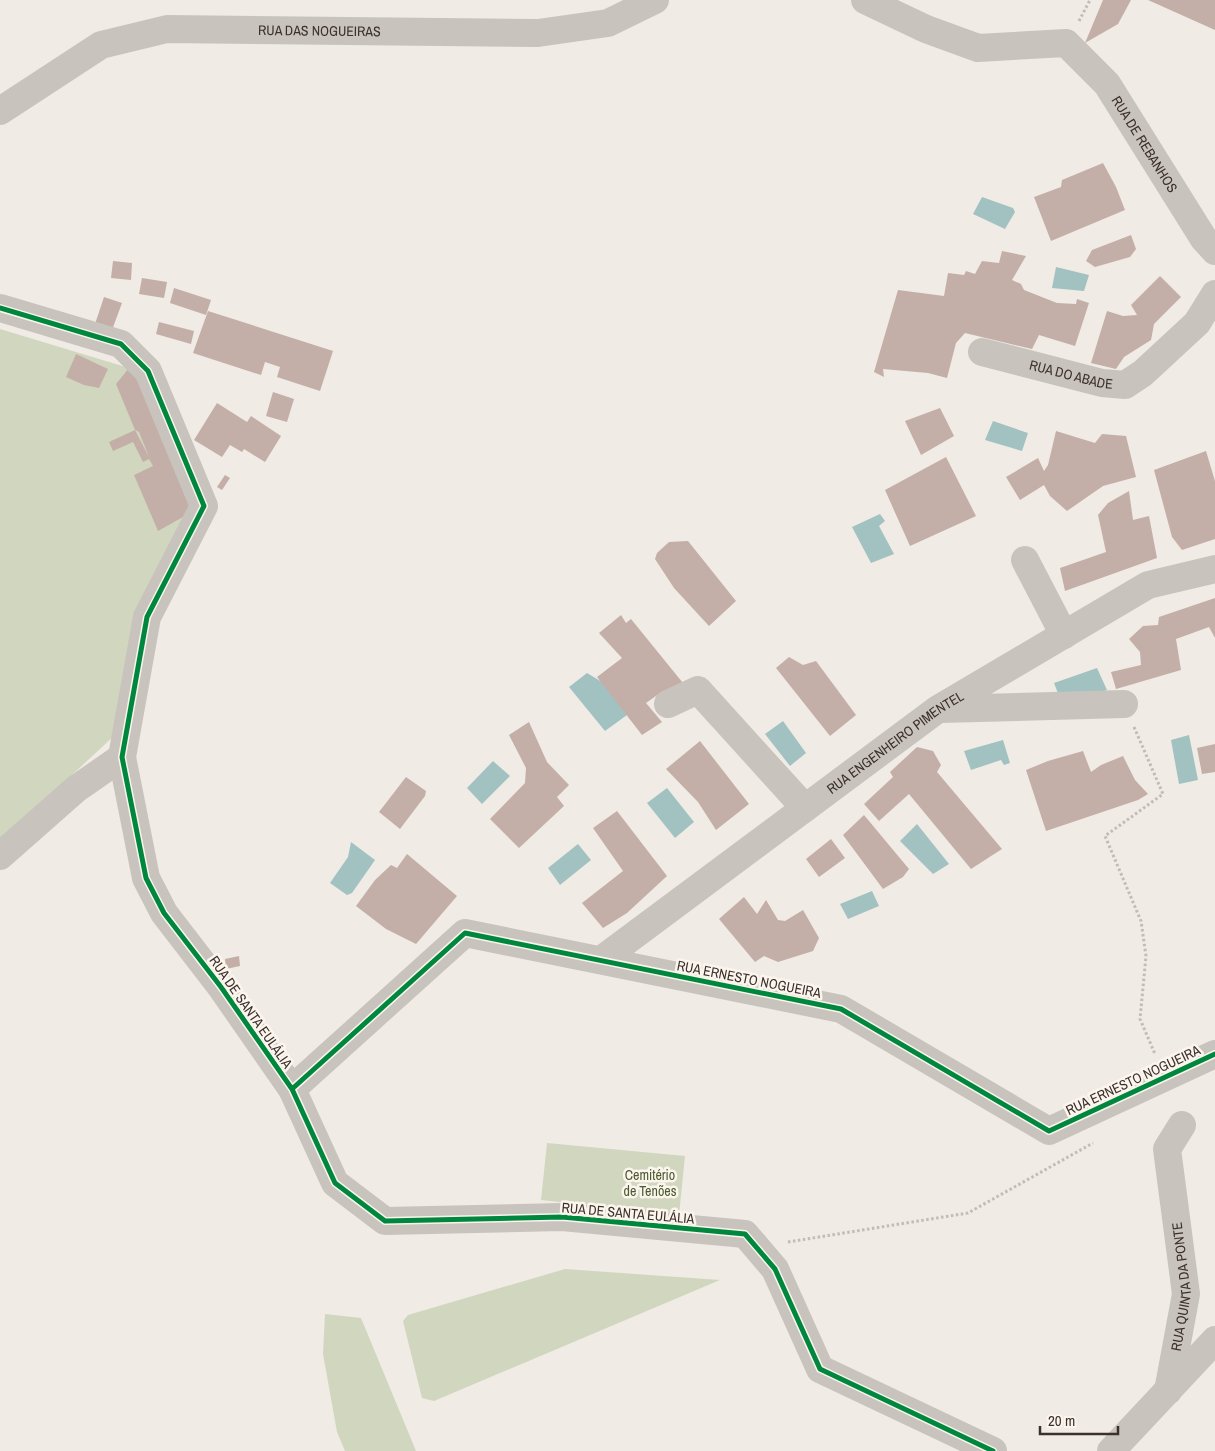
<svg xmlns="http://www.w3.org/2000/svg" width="1215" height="1451" viewBox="0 0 1215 1451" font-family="'Archivo Narrow',sans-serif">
	<rect width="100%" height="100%" fill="#f0ebe5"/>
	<path fill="#d1d6bf" d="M0,329L129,368L199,508L116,734L0,842Z
		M547,1143L685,1156L679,1215L541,1200Z
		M565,1269L720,1280L434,1401L422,1398L403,1321L408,1315Z
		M325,1314L361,1318L416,1451H345L337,1432L323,1354Z"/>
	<path fill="#a1c2c1" d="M982,197L1013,208L1015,212L1005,229L973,214Z
		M1056,267L1089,275L1084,291L1052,288Z
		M993,421L1028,433L1022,451L985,440Z
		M880,514L885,521L879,526L894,554L871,563L852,527Z
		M1097,668L1107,690L1079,701H1061L1054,683Z
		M587,673L602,682L627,715L605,731L569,687Z
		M783,721L806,753L790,766L765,734Z
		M1189,735L1198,780L1179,784L1171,740Z
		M1003,740L1010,763L1004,765L1001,760L971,770L964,751Z
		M493,761L510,776L482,804L467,788Z
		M667,788L694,822L675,838L647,803Z
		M917,824L949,864L933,874L900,841Z
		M351,842L375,860L352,893L347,895L330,883L348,857Z
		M578,844L591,860L560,885L548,868Z
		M872,891L879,906L848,919L840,904Z"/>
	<path fill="#c3afa7" d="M1103,0H1131L1118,24L1085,43Z
		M1148,0H1215V30Z
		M1103,163L1116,187L1125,210L1051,241L1034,197L1061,187L1062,180Z
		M1131,235L1136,249L1130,257L1095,267L1086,261L1092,250Z
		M1002,251L1026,256L1012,280L1021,284L1024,290L1057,303L1076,304L1077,299L1089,303L1075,346L1039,335L1032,349L965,333L956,343L947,378L928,373L883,369L884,377L874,372L898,290L944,296L948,273L964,275L966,271L975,274L982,261L999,263Z
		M113,261L132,263L131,280L111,278Z
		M1160,276L1181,297L1154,324L1151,340L1124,357L1116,369L1091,363L1107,311L1123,316L1137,315L1131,305Z
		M142,278L167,282L164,298L139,294Z
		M174,288L211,300L206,315L170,303Z
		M104,297L122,303L112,330L95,324Z
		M208,311L333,351L320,391L277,377L280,367L265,362L261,375L193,353Z
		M159,322L194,331L191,344L156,334Z
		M76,354L108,369L99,388L84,385L66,377Z
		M129,368L154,400L199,508L158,531L134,475L153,466L149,459L143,462L133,442L113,451L109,442L135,430L149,457L139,432L135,430L116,384Z
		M273,392L294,399L287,422L266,416Z
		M217,403L247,422L251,416L281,436L265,462L244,449L242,452L230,445L222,457L194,440Z
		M940,408L954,436L921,455L905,421Z
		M1056,431L1095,443L1102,434L1126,436L1136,477L1103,486L1067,511L1050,496L1044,485L1020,500L1006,477L1038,458L1044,471L1048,465Z
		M1206,451L1215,481V539L1182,550L1172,537L1154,470Z
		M946,457L976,516L910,546L885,490Z
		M225,475L230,478L222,490L217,487Z
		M1129,491L1133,520L1149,516L1157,558L1065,591L1060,568L1106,552L1098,515L1108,503Z
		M688,541L736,601L709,626L674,588L655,559L657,553L669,542Z
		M1215,598V638L1209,627L1176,639L1181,670L1116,689L1111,672L1141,665L1140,652L1129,639L1143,626L1158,625L1159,617Z
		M621,615L626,623L631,619L687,688L672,702L663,691L646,703L662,722L642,735L597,677L622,658L599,633Z
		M789,657L803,665L816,661L856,715L830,736L776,668Z
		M529,722L547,762L569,785L557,797L564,806L519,848L490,819L525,783L526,768L509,735Z
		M700,741L749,804L716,830L698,802L666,769Z
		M1215,744V772L1202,774L1197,748Z
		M917,747L933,751L941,765L937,772L1002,849L971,869L909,794L879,821L864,804L893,777L890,772Z
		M1083,751L1091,772L1101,765L1123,756L1135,780L1148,794L1138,800L1046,831L1026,770L1048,761Z
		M406,777L426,791L425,796L400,829L379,812Z
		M617,811L667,876L627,913L603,928L582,903L623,871L593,828Z
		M864,815L909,869L903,877L883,889L843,835Z
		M831,839L845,858L819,877L806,859Z
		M407,854L457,896L416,944L386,929L356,906L375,880L391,865L397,868Z
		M744,897L757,914L766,900L778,920L785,921L803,910L819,938L813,951L778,962L764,956L755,962L719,919Z
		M239,956L240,966L226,969L225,959Z"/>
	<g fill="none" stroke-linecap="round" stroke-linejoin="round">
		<path stroke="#c2bbb6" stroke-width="3" stroke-dasharray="2.5 2.5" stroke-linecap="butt" d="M1079,21L1090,0
			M1134,727L1163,794L1105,836L1141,921L1146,956L1140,1019L1155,1054
			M788,1242L968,1213L1093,1143"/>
		<g stroke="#c9c3be" stroke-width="28">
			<path id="s1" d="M865,0L926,29L978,48L1066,43L1107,84L1204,239L1215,251"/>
			<path id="s2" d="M0,111L101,45L167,29L538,33L608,23L655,0"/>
			<path d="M0,308L121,344L148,371L204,506L147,617L122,757L146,878L164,913L221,987L292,1089L335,1183L385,1221L562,1217L745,1234L775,1269L820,1369L993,1451"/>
			<path id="s3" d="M982,352L1102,383L1125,385L1143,373L1197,323L1215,294"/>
			<path d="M1025,560L1064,635"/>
			<path d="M668,704L698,690L805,808"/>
			<path d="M940,709L1124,704"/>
			<path d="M0,856L76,789L122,757"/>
			<path id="s4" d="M601,960L938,709L1148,585L1215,569"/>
			<path d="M292,1089L465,933L841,1009L1049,1131L1215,1054"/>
			<path id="s5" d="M1168,1391L1186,1294L1167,1149L1182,1125"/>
			<path d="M1111,1451L1215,1340"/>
		</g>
		<g stroke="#fbf5ee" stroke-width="8">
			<path id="cycleway" d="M0,308L121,344L148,371L204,506L147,617L122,757L146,878L164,913L221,987L292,1089L335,1183L385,1221L562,1217L745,1234L775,1269L820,1369L993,1451
				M292,1089L465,933L841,1009L1049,1131L1215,1054"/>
		</g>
		<use href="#cycleway" stroke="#00873e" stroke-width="5"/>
	</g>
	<g text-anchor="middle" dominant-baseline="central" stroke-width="5" stroke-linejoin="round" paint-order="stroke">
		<g font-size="14" fill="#3b302b" stroke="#fbf5ee">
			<text stroke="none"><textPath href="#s2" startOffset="341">RUA DAS NOGUEIRAS</textPath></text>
			<text stroke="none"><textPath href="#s1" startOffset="340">RUA DE REBANHOS</textPath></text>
			<text stroke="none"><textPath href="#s3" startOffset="92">RUA DO ABADE</textPath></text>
			<text stroke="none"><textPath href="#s4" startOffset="366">RUA ENGENHEIRO PIMENTEL</textPath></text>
			<text transform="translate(749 979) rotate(11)">RUA ERNESTO NOGUEIRA</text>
			<text transform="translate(251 1012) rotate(55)">RUA DE SANTA EULÁLIA</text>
			<text transform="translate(1133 1080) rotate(-25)">RUA ERNESTO NOGUEIRA</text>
			<text transform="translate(628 1213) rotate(5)">RUA DE SANTA EULÁLIA</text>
			<text stroke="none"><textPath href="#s5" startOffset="106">RUA QUINTA DA PONTE</textPath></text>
		</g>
		<g font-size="14" fill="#4a5a2e" stroke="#fbf5ee">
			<text x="650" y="1175">Cemitério<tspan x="650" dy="16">de Tenões</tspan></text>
		</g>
	</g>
	<path d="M1040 1426v8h78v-8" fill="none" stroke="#3b302b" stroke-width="2.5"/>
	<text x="1048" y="1426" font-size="15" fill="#3b302b" stroke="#fbf5ee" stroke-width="4" paint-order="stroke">20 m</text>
</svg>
